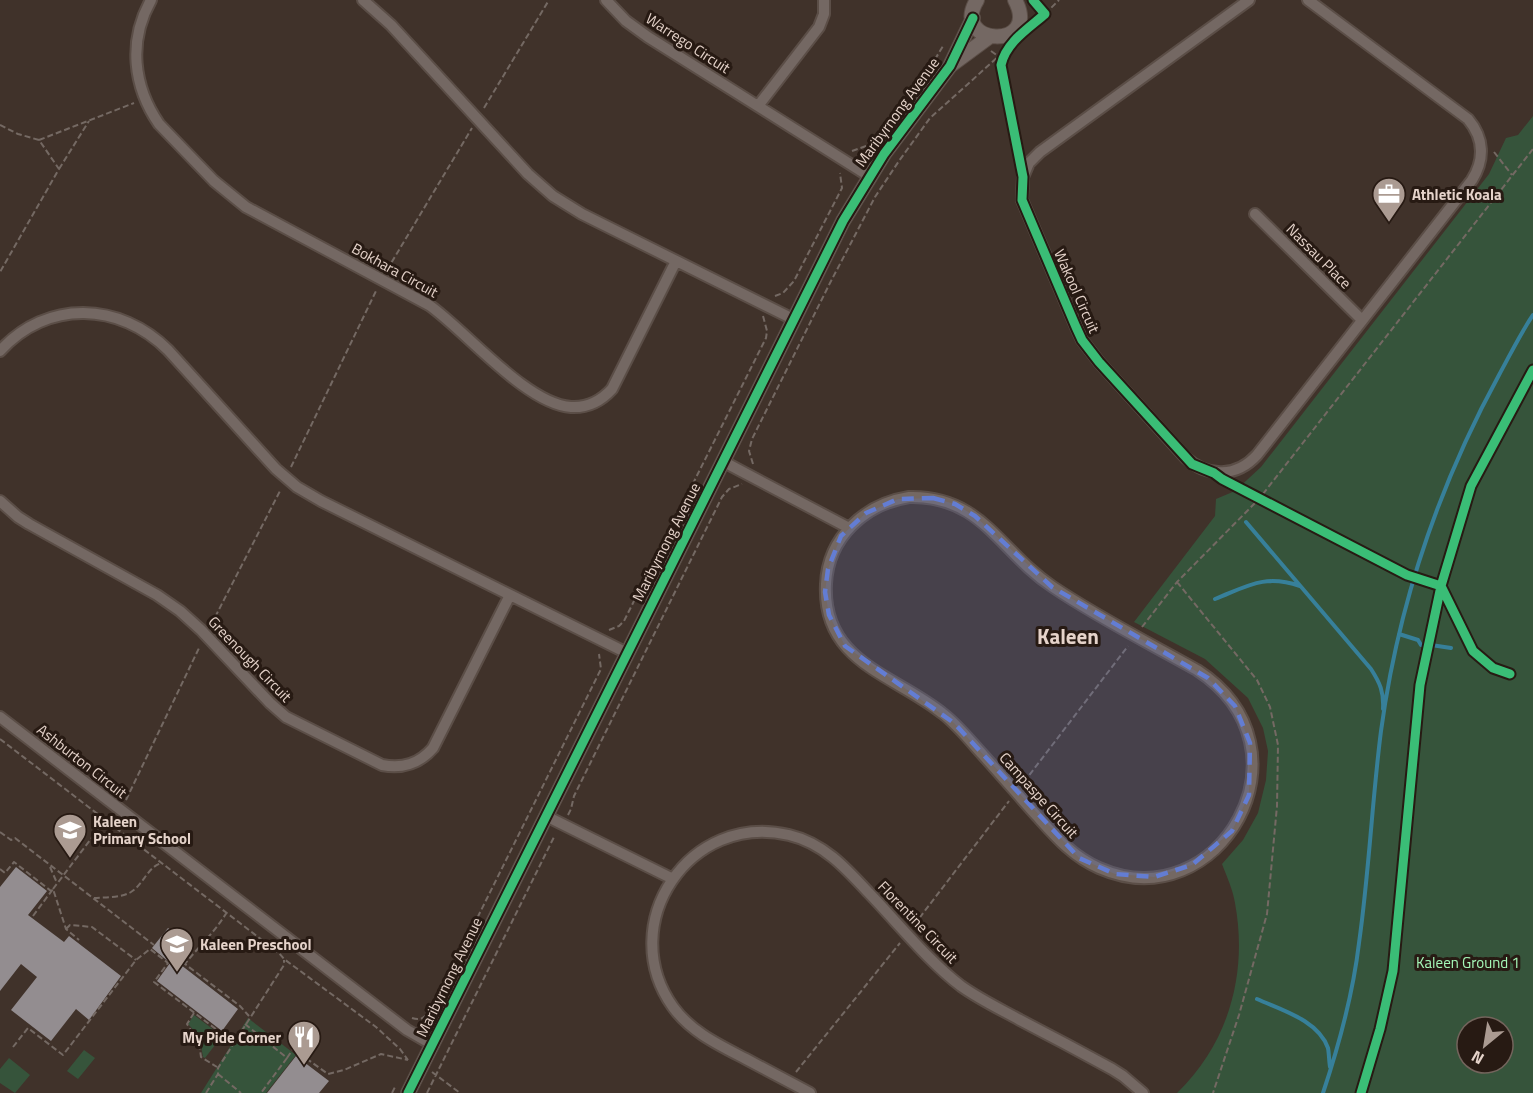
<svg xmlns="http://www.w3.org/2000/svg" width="1533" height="1093" viewBox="0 0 1533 1093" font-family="'Titillium Web',sans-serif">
	<rect width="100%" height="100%" fill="#40322a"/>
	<path fill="#36543b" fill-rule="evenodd" d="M1533,116V1093H1177C1229,1043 1248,973 1235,903C1233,890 1227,877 1222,864L1243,840L1258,813L1266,780L1268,751L1263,728L1248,698L1205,659L1134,622L1215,516L1216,499L1235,491L1261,467L1489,174L1506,138L1518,135ZM1467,1027H1503V1063H1467Z
		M194,1015L222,1036L205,1058L203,1057C201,1043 198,1034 188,1024Z
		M248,1018L296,1055L266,1093H201Z
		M84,1050L95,1058L78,1079L67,1071Z
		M9,1058L30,1075L15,1093L0,1083V1069Z"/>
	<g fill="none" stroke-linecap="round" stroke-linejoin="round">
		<path stroke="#37809a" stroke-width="4" d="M1246,522L1371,669C1380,683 1384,692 1383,709
			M1215,599C1248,586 1264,574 1300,586
			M1399,634L1418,640L1421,645
			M1431,645L1451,648
			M1257,999C1281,1010 1318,1020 1328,1048C1329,1053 1329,1061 1330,1067
			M1323,1093C1339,1045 1353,994 1359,943C1369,873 1372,801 1381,731C1398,606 1439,485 1499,375C1510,355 1520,334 1533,315"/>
	</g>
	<path fill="#938d90" d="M16,867L47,891L28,915L64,942L69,936L121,976L89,1020L76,1009L51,1041L11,1010L37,977L21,964L0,991V887Z
		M168,928L193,948L181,965L238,1009L222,1031L157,981L170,963L152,948Z
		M296,1056L329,1081L319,1093H267Z"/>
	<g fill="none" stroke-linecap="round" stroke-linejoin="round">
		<g stroke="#5b4e47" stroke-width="14">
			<path id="minor" d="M151,0C128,41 133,86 159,124L214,181L246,207L429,305C466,331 526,404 571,407C588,408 601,401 612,389L676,261
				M363,0L391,25L528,174L553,196L582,214L793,319
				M606,0L626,21L648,37L869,176
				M1249,0L1040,152L1029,163L1023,177L1022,200L1076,327L1082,340L1099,362L1186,458C1208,478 1237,477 1257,455L1472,180C1485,159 1484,138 1468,119L1308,0
				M758,106L819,27L824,14V0
				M1255,214L1362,320
				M0,351C47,299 120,302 168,350L276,469L297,487L321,501L627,653
				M724,462L849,528
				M909,497C982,495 1000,552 1053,587C1099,618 1149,643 1197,670C1319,749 1219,921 1099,868C1073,857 1056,837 1037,816C1019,796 1001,775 983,755C970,741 958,725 942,713C893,674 822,662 826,584C828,537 865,504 909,497Z
				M0,501L18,517L29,524L157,595L180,611L201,630L270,703L286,717L382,765C403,769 419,764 433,748L510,595
				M0,717L407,1030L433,1045
				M546,816L673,879
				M810,1093C789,1082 767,1070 746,1059C719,1045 691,1032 673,1007C614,924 690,811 789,835C823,843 845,867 868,892C897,922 928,961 961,986C979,999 1000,1009 1020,1020C1051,1036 1081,1052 1112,1069L1123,1076L1143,1093"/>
		</g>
		<g stroke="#5b4e47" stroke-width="16">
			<path id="tertiary" d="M977,0C949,46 1042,51 1015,0
				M951,65L989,37
				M408,1093L843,221L884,154L950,66L973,18"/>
		</g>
		<path stroke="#746963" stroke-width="2" stroke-dasharray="6 3" stroke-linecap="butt" d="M1045,14L1059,0
			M991,51L1002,59
			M484,108L549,0
			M0,125L18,134L39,140L59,169L0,272
			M39,140L134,103
			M852,151L869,145L931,66L943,46
			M1494,152L1512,175
			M59,169L89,121
			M387,270L472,128
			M775,296L783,293L794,281L842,188L840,173
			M753,464L749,451L752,439L830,283L875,197L899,161L930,118L999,56
			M291,467L376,291
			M1177,582L1257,680L1270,707L1278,745L1277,806L1267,914L1239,1015L1213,1093
			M211,625L281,489
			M1142,627L1177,582L1259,499L1533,149
			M609,630L619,626L624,621L766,338L767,331L763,316
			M0,739L112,825
			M1024,782L1128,646
			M126,800L200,646
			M568,815L571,809L574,796L722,497L729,489L742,484
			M114,821L112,825L279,953L284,959L376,1027L400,1049L408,1060
			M0,832L11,840L15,838L154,945
			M50,867L57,883
			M0,869L5,873L14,862L51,891
			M53,889L100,827L108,822
			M94,898C106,897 121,898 131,892C144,884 148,866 162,863
			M227,912C215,932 199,946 185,964L240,1006L249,1016
			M33,916L53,889L66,929L79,940
			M914,925L1009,801
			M66,929L70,925L92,927L136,960
			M194,1013L187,1024L199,1043L201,1057L217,1067
			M412,1018C424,1022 427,1014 434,1005L601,669L599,654
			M245,1024L287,1058L261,1093
			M13,1047L28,1028L63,1055L136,960L150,949L168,963L154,982L217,1030
			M287,1058L293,1049L328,1074L344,1070L381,1054L408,1060
			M432,1072L460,1093
			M796,1072L900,943
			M218,1074L241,1093
			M206,1093L218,1074V1068L284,965V960
			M392,1093L395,1087
			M427,1093L555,835"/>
		<use href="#minor" stroke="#746863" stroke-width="10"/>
		<use href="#tertiary" stroke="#746863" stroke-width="14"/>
		<g stroke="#271a13" stroke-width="13">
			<path id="cycleway" d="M1033,0L1045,14C1029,28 1006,42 1001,65L1023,177L1022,200L1076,327L1082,340L1099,362L1192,464L1214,473L1222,479L1407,575L1441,586L1473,651L1493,668L1510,674
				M408,1093L843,221L884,154L950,66L973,18
				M1361,1093L1380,1029L1393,971L1420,685L1441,586L1471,486L1533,370"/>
		</g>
		<use href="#cycleway" stroke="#3abd76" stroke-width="9"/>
	</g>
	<path fill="#637dd3" fill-opacity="0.2" stroke="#637dd3" stroke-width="4.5" stroke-dasharray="12 8" stroke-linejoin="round" d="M933,498L955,504L975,516L1052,587L1208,678L1235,706L1250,743L1249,795L1232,831L1192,865L1154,877L1115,874L1079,858L954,723L845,646L829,615L825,592L828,569L841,536L866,513L898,499Z"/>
	<defs>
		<g id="office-pin" transform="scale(1.725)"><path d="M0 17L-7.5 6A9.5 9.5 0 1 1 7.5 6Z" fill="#ab9b92" stroke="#271a13"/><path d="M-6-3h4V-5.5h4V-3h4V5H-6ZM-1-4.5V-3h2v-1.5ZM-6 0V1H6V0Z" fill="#fff"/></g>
		<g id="school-pin" transform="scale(1.725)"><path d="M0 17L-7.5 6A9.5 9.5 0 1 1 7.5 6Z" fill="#ab9b92" stroke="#271a13"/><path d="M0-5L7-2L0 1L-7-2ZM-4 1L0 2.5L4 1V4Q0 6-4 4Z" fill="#fff"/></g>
		<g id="restaurant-pin" transform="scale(1.725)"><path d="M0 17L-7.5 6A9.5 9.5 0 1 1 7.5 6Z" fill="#ab9b92" stroke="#271a13"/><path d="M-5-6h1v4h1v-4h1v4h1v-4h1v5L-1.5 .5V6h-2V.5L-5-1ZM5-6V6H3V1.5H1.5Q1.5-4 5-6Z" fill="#fff"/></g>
	</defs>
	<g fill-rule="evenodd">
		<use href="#office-pin" x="1389" y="194"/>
		<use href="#school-pin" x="70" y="830"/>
		<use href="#school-pin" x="177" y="944"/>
		<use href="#restaurant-pin" x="304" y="1037"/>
	</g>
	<g text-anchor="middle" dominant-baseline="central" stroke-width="6" stroke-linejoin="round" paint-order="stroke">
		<g font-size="15" fill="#e5d3ca" stroke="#271a13">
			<text transform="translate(688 43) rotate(33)">Warrego Circuit</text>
			<text transform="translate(897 112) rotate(-54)">Maribyrnong Avenue</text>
			<text transform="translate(1319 256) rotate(45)">Nassau Place</text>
			<text transform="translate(395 270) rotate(29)">Bokhara Circuit</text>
			<text transform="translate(1077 291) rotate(66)">Wakool Circuit</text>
			<text transform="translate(666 542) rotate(-63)">Maribyrnong Avenue</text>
			<text transform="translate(250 659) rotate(46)">Greenough Circuit</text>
			<text transform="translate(82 761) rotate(38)">Ashburton Circuit</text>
			<text transform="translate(1039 795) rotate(48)">Campaspe Circuit</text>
			<text transform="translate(918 922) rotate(46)">Florentine Circuit</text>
			<text transform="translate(449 977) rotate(-64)">Maribyrnong Avenue</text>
		</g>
		<g font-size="15" font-weight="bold" fill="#e5d3ca" stroke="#271a13" text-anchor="start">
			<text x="1412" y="194">Athletic Koala</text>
			<text x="93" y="821">Kaleen<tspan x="93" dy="17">Primary School</tspan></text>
			<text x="200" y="944">Kaleen Preschool</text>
			<text x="281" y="1037" text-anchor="end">My Pide Corner</text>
		</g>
		<g font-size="15" fill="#a5f8b8" stroke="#271a13">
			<text x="1468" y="962">Kaleen Ground 1</text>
		</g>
		<g font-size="21" font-weight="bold" fill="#e5d3ca" stroke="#271a13">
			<text x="1068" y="636">Kaleen</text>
		</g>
	</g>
	<g transform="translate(1485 1045) rotate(210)"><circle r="28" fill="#271a13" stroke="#73645c" stroke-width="1.5"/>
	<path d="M0-4.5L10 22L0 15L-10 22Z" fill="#ab9b92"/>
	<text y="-9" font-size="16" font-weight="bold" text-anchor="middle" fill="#e5d3ca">N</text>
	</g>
</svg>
